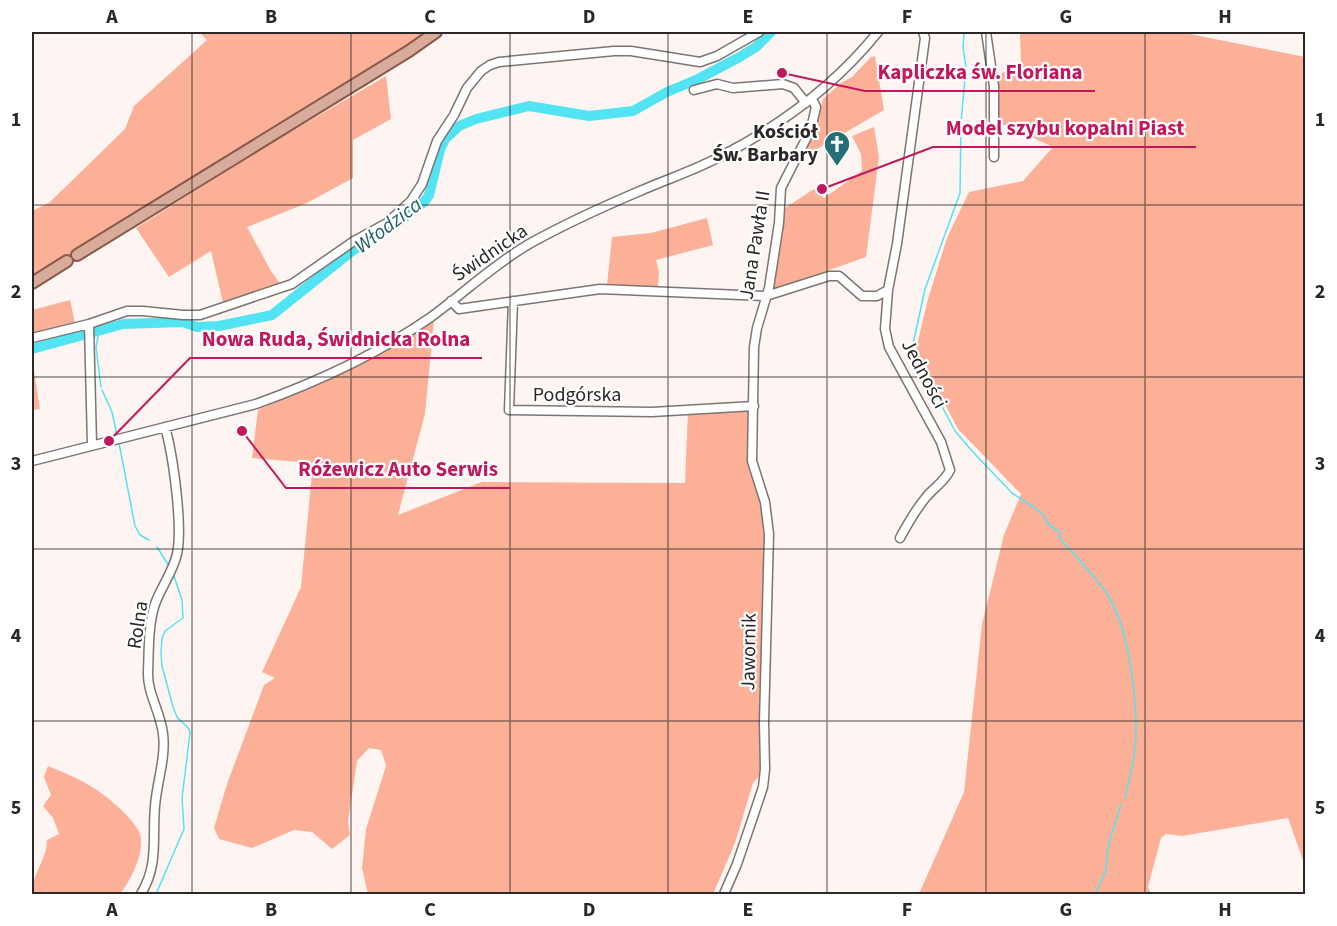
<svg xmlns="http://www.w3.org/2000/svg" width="1337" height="926" viewBox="0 0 1337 926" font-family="'Source Sans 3',sans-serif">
	<rect width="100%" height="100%" fill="#fef5f2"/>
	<path fill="#fbb097" d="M199,32H436L409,51L313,104L77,255L67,261L62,258L32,277V211L50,202L125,129L134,106L207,40Z
		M1020,32H1180L1305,57V866L1288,818L1182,836L1166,834L1161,838L1148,887L1151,894H919L964,792L982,624L1004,535L1021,494L958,429L916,349L928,299L947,238L969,192L1023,181L1053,147L993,120L994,78L1021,62Z
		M875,56L884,110L800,159L815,131L823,99L841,83L852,77L871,57Z
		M386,76L391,119L353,140V178L307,203L247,227L271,271L283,288L224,307L211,251L169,277L136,228L270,144Z
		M874,127L879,157L866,257L773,290L785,208L814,189L824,198L862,171L861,154L852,136Z
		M707,218L713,245L656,260L659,272L658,287L607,285L612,237L651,233Z
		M70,300L75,323L32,334V310Z
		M434,320L425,414L398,515L482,482L685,483L688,410L754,406L752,461L767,515L765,769L753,783L735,843L713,894H368L362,868L366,829L386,766L381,750L369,748L357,761L348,822L350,835L332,849L312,832L294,830L252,848L219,839L214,828L227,784L264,685L275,678L262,672L301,587L313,463L252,458L258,410L347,370Z
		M32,358L40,409L32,410Z
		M48,766C81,779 106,792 130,819C136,826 142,833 141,843C141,860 130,881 120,894H32C31,874 47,861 47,840L59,834L53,818L43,806L51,795L44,777Z"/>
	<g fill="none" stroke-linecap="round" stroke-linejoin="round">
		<path stroke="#52e4f2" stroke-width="1.5" d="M964,32L963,48L966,67L961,122L960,193L925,289L912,349L955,431L972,451L1012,493L1034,507L1043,515L1049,525L1060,532L1059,537C1074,555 1098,578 1109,597C1130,632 1139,709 1135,749C1133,766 1129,782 1125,798
			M99,332L96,347L101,387
			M102,390L112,412L117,435
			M119,443L135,526L140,535L149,540
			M157,547L169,566
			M156,894L184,829L182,798L190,733L189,729L177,717L173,707L162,666L161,654L162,638L165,631L183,618L182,600L174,576
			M1095,894L1106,870L1108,846L1121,804"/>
		<path stroke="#52e4f2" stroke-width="10" d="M32,349L123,324L183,322L197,327L219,326L272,315L352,251L399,222L425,201L429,195L440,150L445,139L459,126L476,119L529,106L589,116L633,111L667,92L698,79L738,58L756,47L771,32"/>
		<g stroke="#7d7572" stroke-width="11">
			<path id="minor" d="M986,32L994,86V157
				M694,90L717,84L733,88L783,84L794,88L806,103
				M451,301L459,309L600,289L766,296L829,276H839L862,296H877L888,290
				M513,301L509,410L652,412L754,406
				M89,324L92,445
				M32,338L89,324L127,311H143L183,315H200L292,284L354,241L387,223L411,201L422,184L437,141L454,115L467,88L481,71L490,65L499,62L614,51H631L700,62L717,56L759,32
				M32,461L256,404C317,382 378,354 431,317C464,293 493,265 529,244C565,224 602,207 640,191C667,179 696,170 723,155C783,124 836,84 878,32
				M900,538C908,523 916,509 927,496C935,487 945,481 950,470L941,442L889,347L885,329L888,290L897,244L925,38L923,32
				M141,894C159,864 152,839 155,806C157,781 166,758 163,734C161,713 147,693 148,672C149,650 148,625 155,604C161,587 173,572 177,554C183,526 173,455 165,427
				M724,894L737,864L755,811L763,787L765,769L764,722L769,534L765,502L752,461L754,347L757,328L769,288L779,223L781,188L811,129L816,107L812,99"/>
		</g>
		<g stroke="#8b5948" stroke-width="14">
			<path id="major" d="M77,255L409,51L436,32
				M32,283L67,261"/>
		</g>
		<use href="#minor" stroke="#fff" stroke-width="8"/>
		<use href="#major" stroke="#d8ac9d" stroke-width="10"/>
	</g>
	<path fill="none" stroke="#2b2726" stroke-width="1.5" stroke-opacity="0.55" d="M192,32V894M351,32V894M510,32V894M668,32V894M827,32V894M986,32V894M1145,32V894M32,205H1306M32,377H1306M32,549H1306M32,721H1306"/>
	<defs>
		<g id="church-pin" transform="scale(1.35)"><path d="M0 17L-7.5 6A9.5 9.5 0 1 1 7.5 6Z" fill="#246e76" stroke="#fff"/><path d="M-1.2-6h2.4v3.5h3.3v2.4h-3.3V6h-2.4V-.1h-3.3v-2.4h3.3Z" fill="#fff"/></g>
	</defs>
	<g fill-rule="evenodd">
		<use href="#church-pin" x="837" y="144"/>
	</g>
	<g text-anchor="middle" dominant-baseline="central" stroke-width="4.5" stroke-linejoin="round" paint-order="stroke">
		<g font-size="20" font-weight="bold" fill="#2b2726" stroke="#fff" text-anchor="end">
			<text x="818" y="132">Kościół<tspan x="818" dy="23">Św. Barbary</tspan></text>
		</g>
		<g font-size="20" fill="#2b2726" stroke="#fff">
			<text transform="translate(755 245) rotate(-81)">Jana Pawła II</text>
			<text transform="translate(490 253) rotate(-34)">Świdnicka</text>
			<text transform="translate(924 374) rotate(62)">Jedności</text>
			<text x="577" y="395">Podgórska</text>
			<text transform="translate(138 625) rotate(-81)">Rolna</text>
			<text transform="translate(749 652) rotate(-89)">Jawornik</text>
		</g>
		<g font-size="21" font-style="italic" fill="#235f64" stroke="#fff">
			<text transform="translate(388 225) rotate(-37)">Włodzica</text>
		</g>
	</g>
	<path fill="none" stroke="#c2185b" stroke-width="2" d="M782 73L865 91H1095M822 189L933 147H1196M109 441L190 358H482M242 431L286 488H510"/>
	<g fill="#c2185b" stroke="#fff" stroke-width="2">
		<circle cx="782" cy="73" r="6"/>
		<circle cx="822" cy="189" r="6"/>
		<circle cx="109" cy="441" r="6"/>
		<circle cx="242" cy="431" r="6"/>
	</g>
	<g font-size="21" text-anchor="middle" font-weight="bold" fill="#c2185b" stroke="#fff" stroke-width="4.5" stroke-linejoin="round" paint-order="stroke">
		<text x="980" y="79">Kapliczka św. Floriana</text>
		<text x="1065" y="135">Model szybu kopalni Piast</text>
		<text x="336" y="346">Nowa Ruda, Świdnicka Rolna</text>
		<text x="398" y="476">Różewicz Auto Serwis</text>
	</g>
	<rect width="1337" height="926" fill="none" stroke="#ffffff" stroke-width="66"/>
	<rect x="33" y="33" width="1271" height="860" fill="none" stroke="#2b2726" stroke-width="2"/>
	<g font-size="20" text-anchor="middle" font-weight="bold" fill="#2b2726">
		<text x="112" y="23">A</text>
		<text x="271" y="23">B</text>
		<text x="430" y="23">C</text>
		<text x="589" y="23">D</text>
		<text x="748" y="23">E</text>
		<text x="907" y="23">F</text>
		<text x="1066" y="23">G</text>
		<text x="1225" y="23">H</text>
		<text x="16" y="126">1</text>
		<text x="1320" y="126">1</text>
		<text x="16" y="298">2</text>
		<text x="1320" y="298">2</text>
		<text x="16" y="470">3</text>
		<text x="1320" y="470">3</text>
		<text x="16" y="642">4</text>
		<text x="1320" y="642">4</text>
		<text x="16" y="814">5</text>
		<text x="1320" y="814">5</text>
		<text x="112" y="916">A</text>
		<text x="271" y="916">B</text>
		<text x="430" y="916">C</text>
		<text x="589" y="916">D</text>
		<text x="748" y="916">E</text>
		<text x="907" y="916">F</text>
		<text x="1066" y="916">G</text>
		<text x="1225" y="916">H</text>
	</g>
</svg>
